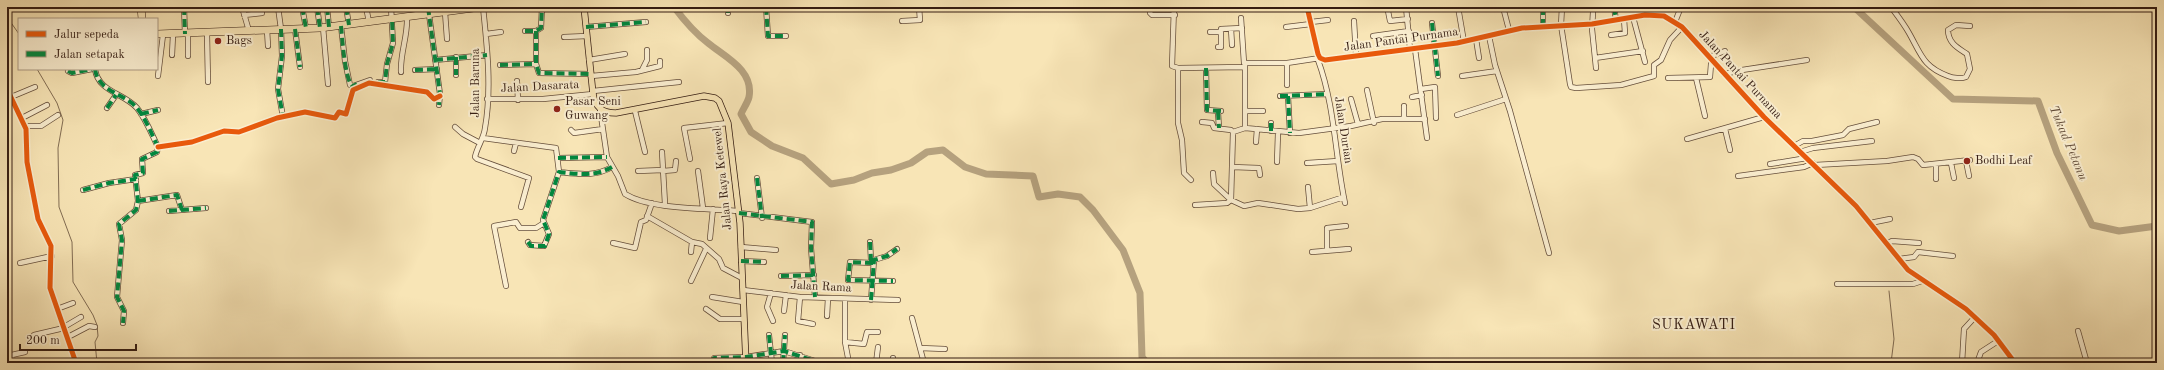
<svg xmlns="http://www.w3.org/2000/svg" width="2164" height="370" viewBox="0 0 2164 370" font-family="'Old Standard TT',serif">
	<rect width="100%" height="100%" fill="#f8e5b6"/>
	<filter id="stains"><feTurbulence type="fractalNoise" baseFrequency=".005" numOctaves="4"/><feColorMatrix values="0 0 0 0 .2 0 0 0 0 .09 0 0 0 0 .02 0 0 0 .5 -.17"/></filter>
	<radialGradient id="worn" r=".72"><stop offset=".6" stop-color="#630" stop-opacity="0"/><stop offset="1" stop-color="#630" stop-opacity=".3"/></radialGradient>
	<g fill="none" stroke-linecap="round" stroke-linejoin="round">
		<path stroke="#816c53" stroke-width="1" d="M7,17L19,34
			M37,69L57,103L63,120L58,148L59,207L72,242L73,282L93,315L97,325L98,336L95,342L97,363
			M1889,291L1894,339L1891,363"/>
		<path stroke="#b5a17e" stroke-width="7" d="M674,7C683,19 696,34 708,43C725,57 754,70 749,97C748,102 743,109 741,114L751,132L772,146L803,158L831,184L854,180L872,173L891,170L911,163L927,152L943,150L965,167L986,174L1033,176L1039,197L1058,194L1080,197L1093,210L1123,250L1140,293L1142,357L1147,363
			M1854,7L1953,99L2038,101L2057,153L2092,225L2119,231L2157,226"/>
		<g stroke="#654e3b" stroke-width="6">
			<path id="minor" d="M184,7L185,34
				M242,7L249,31
				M278,7L281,29L282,56L278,89L283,117
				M302,7L306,28
				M317,7L320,28
				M327,7L329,27
				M346,7L349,25
				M366,7L369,22
				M428,7L440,94L439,105
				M483,7C487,46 492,89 485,128C484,138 477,147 475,157L477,159L529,178L521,207
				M728,7V13
				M766,7L768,36H786
				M1150,7V13L1152,15H1175
				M1174,7L1172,66L1178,68L1245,67
				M1307,7L1318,54L1320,58L1325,60L1457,43L1522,28L1592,24L1645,15L1664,16L1682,27L1764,117L1856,206L1908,270L1966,309L1994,335L2015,363
				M1406,7L1410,49
				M1458,7L1464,42
				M1503,7L1509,30
				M1543,7V26
				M1562,7L1561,25L1570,84L1571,87L1576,88L1621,85L1654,76V65L1661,60L1670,40L1682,27
				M1614,7L1616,20
				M1891,7C1897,15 1904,24 1909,33C1921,54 1923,67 1948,76C1953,78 1961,79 1966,77L1970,69L1967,54C1958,48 1948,43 1948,30L1956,25L1970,26
				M1406,8L1425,7
				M766,9H784
				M1388,11L1390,21L1408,19
				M445,12L447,39
				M1593,12L1592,29L1596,68
				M244,15L262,13
				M1633,17L1645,62
				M1241,18L1244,63H1287L1320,58
				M902,21L920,20L919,7
				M1354,21L1356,56
				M1311,22L1328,20
				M1675,22L1681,7
				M1432,23L1438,76
				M341,26L345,61L350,85L353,86L370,80
				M323,27L328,84
				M586,27L646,22
				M1286,27L1311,24
				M295,29L300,67
				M1231,29L1232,45
				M267,30L268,46
				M525,31H536L541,28L542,7
				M536,31V64L539,73L590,74
				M1210,32H1220
				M207,34L208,82
				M486,34L501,32
				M1611,35L1625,33L1624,19
				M1373,36L1409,31
				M1489,36L1495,65L1510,111L1549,253
				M564,37L587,36
				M1476,39L1479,58
				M1218,47H1221V29L1242,28
				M1415,49L1427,138
				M172,55L173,35
				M188,56V34
				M456,57V75
				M1709,57L1725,51
				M1595,58L1643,51
				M435,60L487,55
				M589,60L625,54
				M1318,60C1335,106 1335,156 1345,203
				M1287,63V85
				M500,65L536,64
				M1245,66V128
				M1178,68V123L1182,140L1184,173L1191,180
				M1206,68L1207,110L1221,111
				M95,69C98,92 124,93 137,108C146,119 152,135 158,147L157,152L142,159L143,173L135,175L138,201L136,210L119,224L122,240L117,297L124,311L123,323
				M415,70L437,69
				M642,70L647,60V50
				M68,71L72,73L92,69
				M401,72C400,53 408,36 407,17
				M1724,74L1742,70L1807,60
				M158,76L163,35
				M591,76L636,72L660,66V61
				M1462,76L1497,71
				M1668,78L1710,77L1711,64L1713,62
				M1696,78L1705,116
				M517,81L518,100
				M378,82H385L387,64L393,43L391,7
				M7,89L26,129L27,162L38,219L51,246L50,288L76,363
				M1421,89L1435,87L1436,118
				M1367,90L1374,123
				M593,91L679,82
				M1280,96L1327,94
				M1288,96L1290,133
				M11,97L35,87
				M1412,97L1422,95
				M487,99H543L593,94
				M1351,99L1358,124
				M1404,106V119
				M107,108L116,95
				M600,109L607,157L618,176L625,194C651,210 707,208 739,211
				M635,111L645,152
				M1245,111H1263
				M1218,112L1219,128
				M141,114L158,110
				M1457,115L1506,99
				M22,118L47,105
				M1271,123V131
				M25,126H41L58,115
				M455,127L463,134L480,143
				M1725,129L1730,150
				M571,130L574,133L603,129
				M1233,132L1245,128L1299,133L1351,126L1382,119H1425
				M483,138L556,148L559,172L543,220L549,234L544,246L530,245L528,242
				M1687,139L1764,117
				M1256,142L1257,129
				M1794,146L1803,141H1812L1843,135L1849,129L1877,122
				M158,147L192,142L224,131L239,132L277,118L305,112L335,118L339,112L346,114L353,90L369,83L427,92L434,99L440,96
				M514,151L516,143
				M662,152L665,204
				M1800,152L1813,148L1872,141
				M558,158L607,157
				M690,159L684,128L728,123
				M1966,161L1969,176
				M1277,162L1278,133
				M1307,163L1338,161
				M1951,163L1954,178
				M1770,164L1807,158
				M1936,164V179
				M1815,165L1887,161L1913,157L1918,159L1923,165L1970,160
				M1232,167L1259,168L1260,175
				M638,171L663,170
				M663,171L675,170L676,161
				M698,171L703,208
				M559,172C578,174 595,177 612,167
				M1213,173L1214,184L1231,200L1244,206L1258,203L1298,209L1310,208L1344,197
				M1738,176L1804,167L1813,163
				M757,178L762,218
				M1308,187L1310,208
				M83,190L109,183L136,179
				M138,201L177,195L182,210
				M1195,205L1227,203L1231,200L1233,132L1231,130L1214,128L1212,123L1202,122
				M169,211L206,208
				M739,213L812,222L811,248L815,297
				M647,216L692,242L702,244L719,259L723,268L742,278
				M1870,223L1890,219
				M710,238L713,209
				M870,242L871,260L873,261
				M613,243L635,248L641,222L646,220L652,203
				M1886,244L1892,241L1919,243
				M741,247L776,250
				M1327,250V228L1346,226
				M691,252L692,242
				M1312,252L1349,249
				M1899,259L1914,257L1918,252L1953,256
				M741,261L764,262
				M20,263L52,256
				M873,263L850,262L848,280L893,281
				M781,276L814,275
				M691,281L706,249
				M1837,284H1913L1922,281
				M506,286L494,226L516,222L520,228H536L544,223
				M743,290L800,297L898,300
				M771,293L767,307L773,321
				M712,297L743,302
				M800,297L798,321L813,324
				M845,299V342L849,363
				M871,300L874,260L887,256L897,249
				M57,309L73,303
				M706,309L720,319H744
				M784,311L786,295
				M827,316L828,298
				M912,318L924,363
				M64,327L81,317
				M2078,331L2087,363
				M34,335L64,328
				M769,335L772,363
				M68,337L89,326L95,327
				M845,342L864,344L867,332H878
				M920,348L945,349
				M11,355L12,363
				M7,356L25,352
				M713,363L714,358L746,357L784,351L818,362L828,363
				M783,363L785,335
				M799,363L800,355
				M876,363L878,347
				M893,363V358
				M1962,363L1964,329L1975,317
				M1977,363L1981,352L1998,341"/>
		</g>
		<g stroke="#341c12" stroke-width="7">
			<path id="major" d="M584,7L593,94C595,107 602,113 616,113L704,96L715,98L719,101L728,123L740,223L746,363"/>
		</g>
		<g stroke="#341c12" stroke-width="8">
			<path id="highway" d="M141,7L142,19
				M157,34L320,28L481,7"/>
		</g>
		<use href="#minor" stroke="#faeed0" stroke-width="4.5"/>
		<use href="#major" stroke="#f8e5b6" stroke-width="5.5"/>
		<use href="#highway" stroke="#f8e5b6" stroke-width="7"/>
		<path stroke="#00873e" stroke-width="4" stroke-dasharray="8 4" stroke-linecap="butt" d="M184,7L185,34
			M302,7L306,28
			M317,7L320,28
			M327,7L329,27
			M346,7L349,25
			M428,7L440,94L439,105
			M450,7V11
			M728,7V13
			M766,7L768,36H786
			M1543,7V26
			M1614,7L1616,20
			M766,9H784
			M1432,23L1438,76
			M341,26C342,36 345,83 353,86L357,84
			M586,27L646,22
			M281,29L282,56L278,89L283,117
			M295,29L300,67
			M525,31H536L541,28L542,7
			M536,31V64L539,73L590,74
			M456,57V75
			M435,60L487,55
			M500,65L536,64
			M1206,68L1207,110L1221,111
			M95,69C98,92 124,93 137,108C146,119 152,135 158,147L157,152L142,159L143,173L135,175L138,201L136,210L119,224L122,240L117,297L124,311L123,323
			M415,70L437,69
			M68,71L72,73L92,69
			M378,82H385L387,64L393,43L392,19
			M1280,96L1327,94
			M1288,96L1290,133
			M107,108L116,95
			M1218,112L1219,128
			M141,114L158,110
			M1271,123V131
			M558,158L607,157
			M757,178L762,218
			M83,190L109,183L136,179
			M138,201L177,195L182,210
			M169,211L206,208
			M739,213L812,222L811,248L815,297
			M528,242L531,246H545L549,234L543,220L559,172C578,174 595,177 612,167
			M870,242L871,260L873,261
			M741,261L764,262
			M873,263L850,262L848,280L893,281
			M781,276L814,275
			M871,300L874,260L887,256L897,249
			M769,335L772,363
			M713,363L714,358L746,357L784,351L818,362L828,363
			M783,363L785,335"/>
		<g stroke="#faeed0" stroke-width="8">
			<path id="cycleway" d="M1307,7L1318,54L1320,58L1325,60L1457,43L1522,28L1592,24L1645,15L1664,16L1682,27L1764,117L1856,206L1908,270L1966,309L1994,335L2015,363
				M7,89L26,129L27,162L38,219L51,246L50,288L76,363
				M158,147L192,142L224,131L239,132L277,118L305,112L335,118L339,112L346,114L353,90L369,83L427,92L434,99L440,96"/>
		</g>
		<use href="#cycleway" stroke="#e8590c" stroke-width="5"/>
	</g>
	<g fill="#8f2418" stroke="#faeed0" stroke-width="1.5">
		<circle cx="218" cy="41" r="4"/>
		<circle cx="557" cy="109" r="4"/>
		<circle cx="1967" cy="161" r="4"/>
	</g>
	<g text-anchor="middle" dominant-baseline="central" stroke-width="4" stroke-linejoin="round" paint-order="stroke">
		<g font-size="12" fill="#341c12" stroke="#faeed0">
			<text transform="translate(1401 40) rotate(-8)">Jalan Pantai Purnama</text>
			<text transform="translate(1740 75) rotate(47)">Jalan Pantai Purnama</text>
			<text transform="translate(476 83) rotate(-90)">Jalan Baruna</text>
			<text transform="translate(540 87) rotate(-3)">Jalan Dasarata</text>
			<text transform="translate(1343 130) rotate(81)">Jalan Durian</text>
			<text transform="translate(723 179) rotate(-96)">Jalan Raya Ketewel</text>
			<text transform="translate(821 287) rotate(3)">Jalan Rama</text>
		</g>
		<g font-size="12" fill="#341c12" stroke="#faeed0" text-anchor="start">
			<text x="226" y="41">Bags</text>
			<text x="565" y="102">Pasar Seni<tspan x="565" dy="14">Guwang</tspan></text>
			<text x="1975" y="161">Bodhi Leaf</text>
		</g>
		<g font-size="13" font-style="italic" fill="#614b38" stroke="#faeed0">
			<text transform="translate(2068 143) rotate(67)">Tukad Petanu</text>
		</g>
		<g font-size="14" letter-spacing="1" fill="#341c12" stroke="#faeed0">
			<text x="1694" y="325">SUKAWATI</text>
		</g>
	</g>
	<rect width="2164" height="370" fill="none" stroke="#f8e5b6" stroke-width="24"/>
	<rect x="8" y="8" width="2148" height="354" fill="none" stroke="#341c12" stroke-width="2"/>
	<rect x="12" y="12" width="2140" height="346" fill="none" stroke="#341c12"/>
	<rect x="18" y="18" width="140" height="52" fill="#faeed0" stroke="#ab9a84"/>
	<rect x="26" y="31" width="20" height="6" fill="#e8590c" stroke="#ab9a84"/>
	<text x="54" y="38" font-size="12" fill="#341c12">Jalur sepeda</text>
	<rect x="26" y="51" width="20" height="6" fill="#00873e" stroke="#ab9a84"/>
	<text x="54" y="58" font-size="12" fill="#341c12">Jalan setapak</text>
	<path d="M20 344v6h116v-6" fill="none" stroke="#341c12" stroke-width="2"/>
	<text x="26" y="344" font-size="12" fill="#341c12" stroke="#faeed0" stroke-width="3" paint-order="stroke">200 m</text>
	<rect width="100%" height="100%" filter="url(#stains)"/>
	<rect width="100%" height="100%" fill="url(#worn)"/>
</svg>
